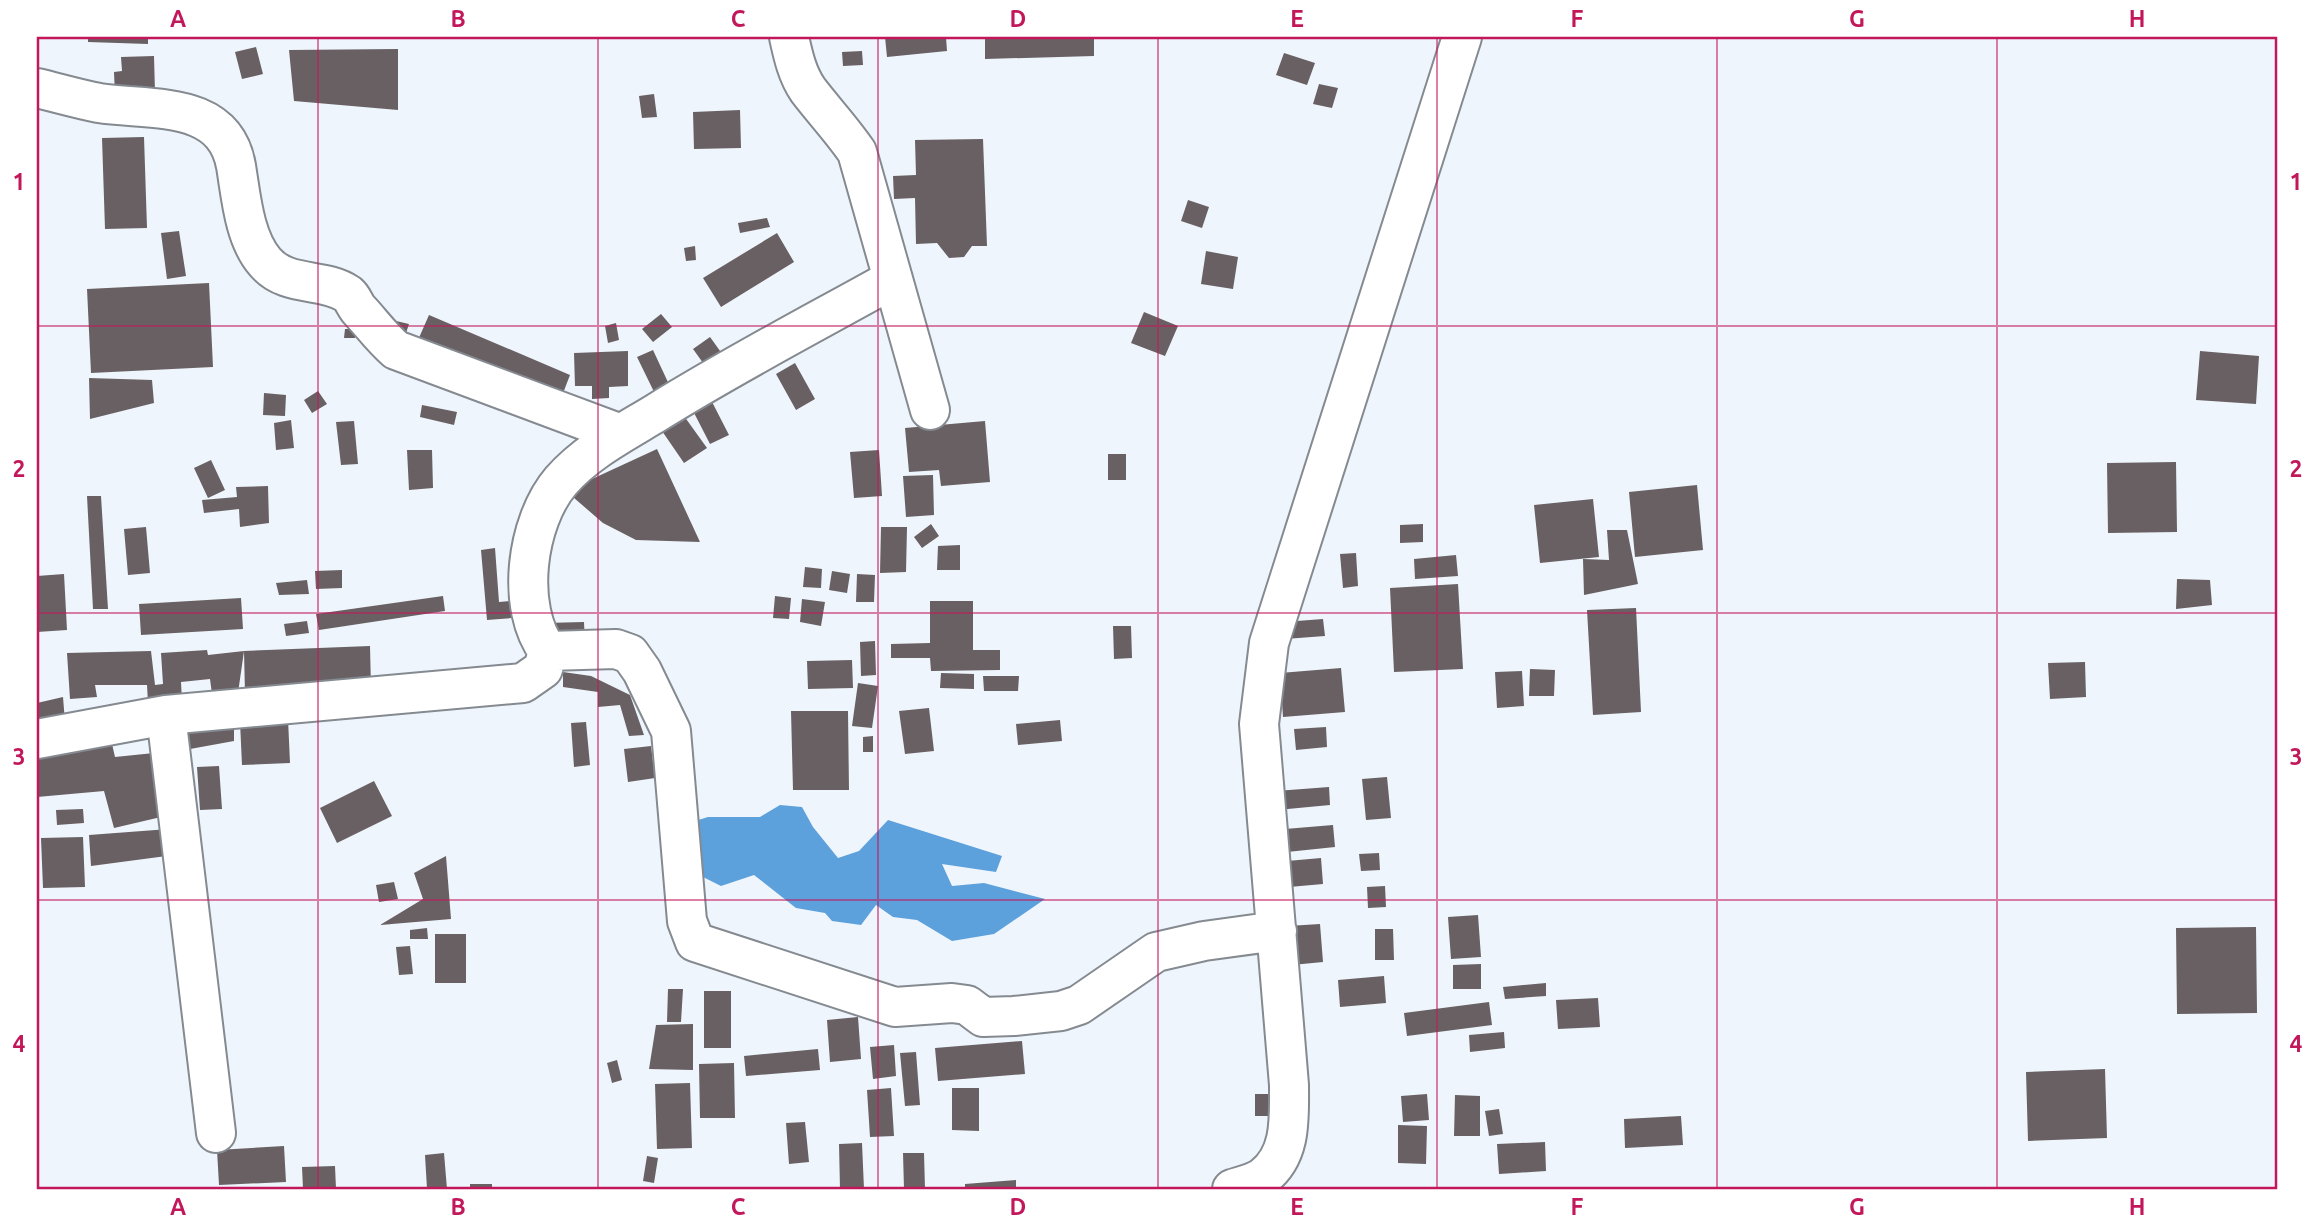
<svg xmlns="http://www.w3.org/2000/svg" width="2315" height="1226" viewBox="0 0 2315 1226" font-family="Ubuntu,sans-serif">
	<rect width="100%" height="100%" fill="#eff5fc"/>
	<path fill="#5ca0dc" d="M780,805L802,807L813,827L838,858L859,851L888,820L1002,856L996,872L942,864L952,886L984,883L1045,899L994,934L952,941L917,920L893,917L876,905L861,925L832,921L825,913L796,908L754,875L721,886L683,867L679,826L708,817H760Z"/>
	<path fill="#686062" d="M88,37H148V44L88,42Z
		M885,37H946L947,51L887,57Z
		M985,37H1094V56L985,59Z
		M256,47L263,74L242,79L235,52Z
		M398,49V110L294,101L289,50Z
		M862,51L863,65L843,66L842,52Z
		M1284,53L1315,63L1307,85L1276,75Z
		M154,56L155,93L115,96L114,72L122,71L121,57Z
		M1319,84L1338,88L1332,108L1313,104Z
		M654,94L657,117L642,118L639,96Z
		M740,110L741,148L694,149L693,112Z
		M144,137L147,228L105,229L102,138Z
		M983,139L987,246H972L964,257L949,258L937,243L916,244L915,198L894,199L893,176L916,175L915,140Z
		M1188,200L1209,207L1202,228L1181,221Z
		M767,218L770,227L740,233L738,223Z
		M179,231L186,276L167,279L161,233Z
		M777,233L794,262L721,307L703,278Z
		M695,246L696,260L686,261L684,248Z
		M1206,251L1238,257L1233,289L1201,284Z
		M209,283L213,367L91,373L87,289Z
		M1144,312L1178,326L1165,356L1131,343Z
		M661,314L672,327L653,342L642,329Z
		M429,315L570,375L560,401L418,340Z
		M396,321L409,324L406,333L394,331Z
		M616,323L619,340L608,343L605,326Z
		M345,329H355V338H344Z
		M710,337L728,362L711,374L693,349Z
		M653,350L673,393L658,400L637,357Z
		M628,351V386L609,387V398L592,399V386H575L574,353Z
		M2200,351L2259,356L2256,404L2196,400Z
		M795,363L815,399L796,410L776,374Z
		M89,378L152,380L154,403L90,419Z
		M318,391L327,404L312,413L304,400Z
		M264,393L286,395L285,416L263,415Z
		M710,398L729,435L710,444L691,407Z
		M422,405L457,412L454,425L420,417Z
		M684,416L707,448L684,463L662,431Z
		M291,420L294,448L276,450L274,423Z
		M354,421L358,464L341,465L336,422Z
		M985,421L990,482L941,486L939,470L909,472L905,428Z
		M657,449L700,542L636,540L603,523L566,491Z
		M407,450H432L433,488L409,490Z
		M879,450L882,496L854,498L850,452Z
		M1108,454H1126V480H1108Z
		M211,460L225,490L208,498L194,468Z
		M2176,462L2177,532L2108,533L2107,463Z
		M933,475L934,515L906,517L903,476Z
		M1697,485L1703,550L1635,557L1629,492Z
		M268,486L269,523L240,527L239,509L204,513L202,500L237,497L236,487Z
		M87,496H101L108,609H93Z
		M1593,499L1599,557L1540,563L1534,505Z
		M931,524L939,536L922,548L914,537Z
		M1423,524V542L1400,543V525Z
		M146,527L150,573L128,575L124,529Z
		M881,527H907L906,572L880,573Z
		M1607,530H1627L1638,584L1584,595L1583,559L1609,560Z
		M960,545V570H937L938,546Z
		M495,548L499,602L523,600L524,617L487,620L481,550Z
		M1356,553L1358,586L1343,588L1340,554Z
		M1456,555L1458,576L1415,579L1414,559Z
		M805,567L822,569L821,588L803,587Z
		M342,570V588L316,589L315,571Z
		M832,571L850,574L847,593L829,590Z
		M64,574L67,630L37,632V576Z
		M857,574L875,575L874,602H856Z
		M2177,579L2210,580L2212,605L2176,609Z
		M307,580L309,594L279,595L276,583Z
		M1458,584L1463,669L1394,672L1390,588Z
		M443,596L445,611L319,630L316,614Z
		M775,596L791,598L789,619L773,618Z
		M241,598L243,629L141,635L139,604Z
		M802,599L825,602L821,626L800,622Z
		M930,601H973V650H1000V670L931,671L930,658H891V644L930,643Z
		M1636,608L1641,712L1593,715L1587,610Z
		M1323,619L1325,636L1285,639L1284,622Z
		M307,621L309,633L286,636L284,624Z
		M584,622L585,644L547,646L545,623Z
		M1113,626H1131L1132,658L1114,659Z
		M875,641L876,675L861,676L860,642Z
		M370,646L371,688L245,693L244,651Z
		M207,650L208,655L244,651L238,693L212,694L210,679L181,682L182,701L148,703L147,685H95L97,697L70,699L67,653L151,651L155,685L163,684L161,653Z
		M852,660L853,688L808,689L807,661Z
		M2085,662L2086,697L2050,699L2048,663Z
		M1341,668L1345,712L1283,717L1280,673Z
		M1530,669L1555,670L1554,696H1529Z
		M1522,671L1524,706L1497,708L1495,672Z
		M563,672L591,676L630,695L644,735L629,736L620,705L598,707V692L563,687Z
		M941,673L974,674V689L940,688Z
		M983,676H1019L1018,691H984Z
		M858,683L878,686L872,728L852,726Z
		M63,697L65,722L37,723V703Z
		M929,708L934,751L905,754L899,711Z
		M791,711H848L849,790H793Z
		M234,717V741L190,749L191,769L176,724Z
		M288,719L290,763L242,765L240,722Z
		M1060,720L1062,741L1018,745L1016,724Z
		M586,722L590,765L574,767L571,723Z
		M1326,727L1327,747L1296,750L1294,729Z
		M109,731L115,757L154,753L161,817L114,828L104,791L37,797V743Z
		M873,736V752H863V737Z
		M651,746L655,778L628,782L624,749Z
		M219,766L222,809L200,810L197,767Z
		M1387,777L1391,818L1366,820L1362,779Z
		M374,781L392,816L337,843L320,808Z
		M1329,787L1330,805L1277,810L1276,791Z
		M83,809L84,823L57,825L56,810Z
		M1333,825L1335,847L1287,852L1285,829Z
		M169,829L174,855L91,866L89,835Z
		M83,837L85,887L43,888L41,838Z
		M1379,853L1380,870L1361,871L1359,854Z
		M446,856L451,919L380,925L423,899L414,873Z
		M1321,858L1323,884L1278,888L1276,862Z
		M394,882L398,899L379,902L376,885Z
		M1385,886L1386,907L1368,908L1367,887Z
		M1478,915L1481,957L1451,959L1448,917Z
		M1320,924L1323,962L1292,965L1288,926Z
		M2256,927L2257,1013L2177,1014L2176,928Z
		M427,928L428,939H410V930Z
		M1375,929H1393L1394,960H1375Z
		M435,934H466V983H435Z
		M410,946L413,974L399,975L396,947Z
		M1481,964V989H1453V965Z
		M1384,976L1386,1003L1340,1007L1338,980Z
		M1546,983V996L1505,999L1503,987Z
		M668,989H683L681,1022H667Z
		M704,991H731V1048H704Z
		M1598,998L1600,1027L1558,1029L1556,1000Z
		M1489,1002L1492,1025L1407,1036L1404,1013Z
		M858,1017L861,1059L830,1062L827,1020Z
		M693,1024V1070L649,1069L656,1025Z
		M1504,1032L1505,1048L1470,1052L1469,1035Z
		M1022,1041L1025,1074L938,1081L935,1048Z
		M894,1045L896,1076L873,1079L870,1047Z
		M818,1049L820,1070L746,1076L744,1056Z
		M916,1052L920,1105L905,1106L900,1053Z
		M617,1060L622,1080L612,1083L607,1063Z
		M734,1063L735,1118H700L699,1064Z
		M2105,1069L2107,1138L2028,1141L2026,1072Z
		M690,1083L692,1148L657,1149L655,1084Z
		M891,1088L894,1136L870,1137L867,1090Z
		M952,1088H979V1131L952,1130Z
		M1255,1094H1278V1116H1255Z
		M1427,1094L1429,1120L1403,1122L1401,1096Z
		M1455,1095L1480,1096V1136H1454Z
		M1499,1109L1503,1134L1489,1136L1485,1111Z
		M1681,1116L1683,1145L1625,1148L1624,1119Z
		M805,1122L809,1162L789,1164L786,1123Z
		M1398,1125L1427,1126L1426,1164L1398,1163Z
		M1545,1142L1546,1171L1499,1174L1497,1144Z
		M862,1143L864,1189H840L839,1144Z
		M284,1146L286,1182L219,1185L217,1150Z
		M444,1153L447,1189H427L425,1155Z
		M903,1153H924L925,1189H904Z
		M647,1156L658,1158L654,1183L643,1181Z
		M335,1166L336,1189H303L302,1167Z
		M1016,1180V1189H965V1184Z
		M470,1184H492V1189H470Z"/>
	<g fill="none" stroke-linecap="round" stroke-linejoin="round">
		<g stroke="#848a90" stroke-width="42">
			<path id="minor" d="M789,37C793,55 797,74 808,90C824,111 842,130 857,152L930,410
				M37,88C58,93 78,99 99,103C150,111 224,99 236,166C241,196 244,238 265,262C287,288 323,277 348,294C353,298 355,306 360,311C372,324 382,338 396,350L621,434
				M893,279C814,323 733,365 656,413C623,433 586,452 561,481C526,522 515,608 548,651L616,649L630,654L642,671L671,731L687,921L695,942L895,1007L952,1003L967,1005L983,1017L1014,1016L1061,1011L1079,1005L1156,952L1204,941L1277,931
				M166,715L216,1133
				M37,739L166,715L523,683L543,669L548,651
				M1232,1189C1241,1186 1255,1183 1263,1177C1292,1155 1289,1118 1289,1085L1259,724L1269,643L1462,37"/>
		</g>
		<use href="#minor" stroke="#fff" stroke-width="38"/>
	</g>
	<path fill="none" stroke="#c2185b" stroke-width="2" stroke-opacity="0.55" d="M318,37V1189M598,37V1189M878,37V1189M1158,37V1189M1437,37V1189M1717,37V1189M1997,37V1189M37,326H2278M37,613H2278M37,900H2278"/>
	<rect width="2315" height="1226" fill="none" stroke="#ffffff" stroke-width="77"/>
	<rect x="38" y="38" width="2238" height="1150" fill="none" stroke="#c2185b" stroke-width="2.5"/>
	<g font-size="23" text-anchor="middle" font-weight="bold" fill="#c2185b">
		<text x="178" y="27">A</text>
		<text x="458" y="27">B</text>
		<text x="738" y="27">C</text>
		<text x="1018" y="27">D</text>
		<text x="1297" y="27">E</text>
		<text x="1577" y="27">F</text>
		<text x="1857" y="27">G</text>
		<text x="2137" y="27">H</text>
		<text x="19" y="190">1</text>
		<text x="2296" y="190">1</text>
		<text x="19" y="477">2</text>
		<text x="2296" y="477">2</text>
		<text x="19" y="765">3</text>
		<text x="2296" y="765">3</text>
		<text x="19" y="1052">4</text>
		<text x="2296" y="1052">4</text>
		<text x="178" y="1215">A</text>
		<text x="458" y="1215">B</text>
		<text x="738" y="1215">C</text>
		<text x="1018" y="1215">D</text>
		<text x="1297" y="1215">E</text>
		<text x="1577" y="1215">F</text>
		<text x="1857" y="1215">G</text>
		<text x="2137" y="1215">H</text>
	</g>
</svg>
